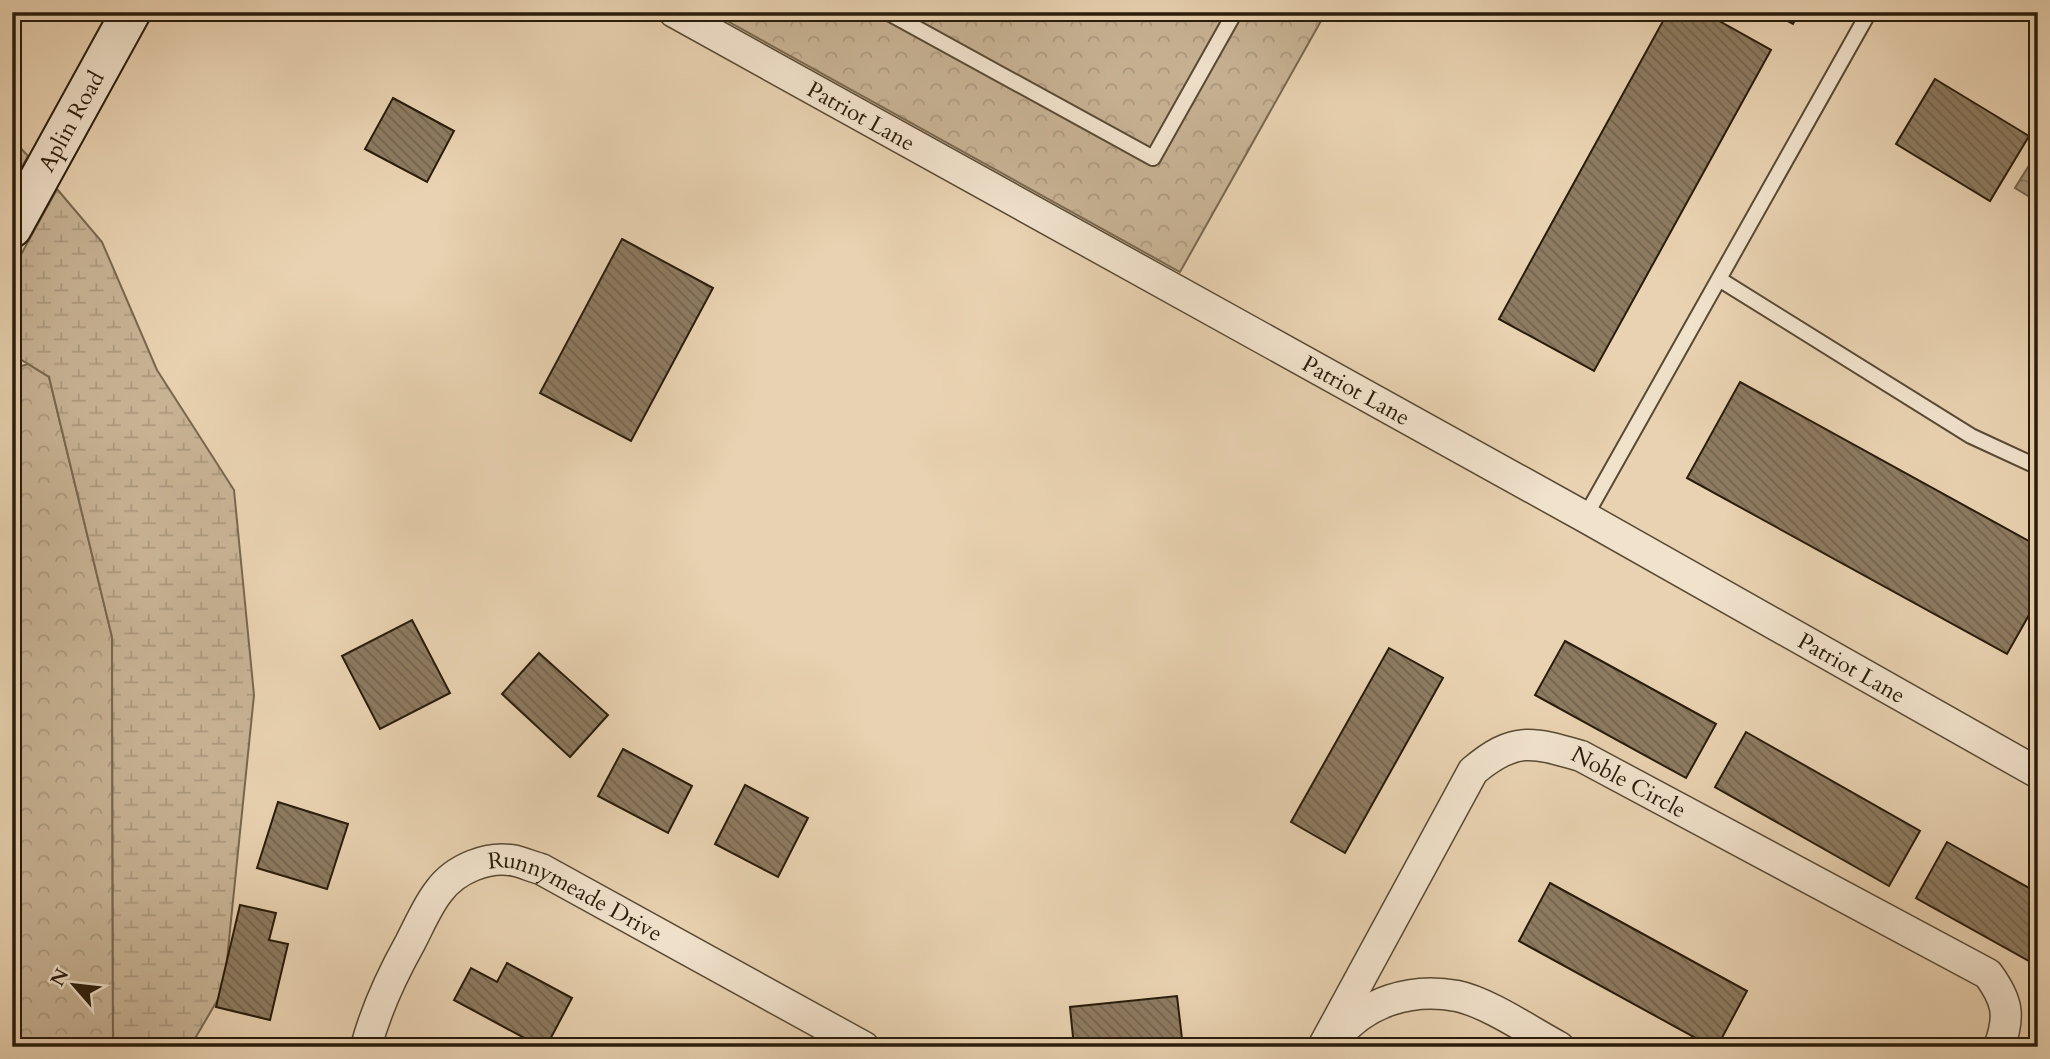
<svg xmlns="http://www.w3.org/2000/svg" width="2050" height="1059" viewBox="0 0 2050 1059" font-family="Cardo,serif">
	<defs>
		<pattern id="forest-crowns" width="20" height="18" patternUnits="userSpaceOnUse" patternTransform="scale(1.75)"><rect width="20" height="18" fill="#c8b395"/><path d="M2 6a3 3 0 1 1 6 0M12 15a3 3 0 1 1 6 0" fill="none" stroke="#ac997f"/></pattern>
		<pattern id="wetland-marsh" width="20" height="14" patternUnits="userSpaceOnUse" patternTransform="scale(1.75)"><rect width="20" height="14" fill="#c8b395"/><path d="M1 5h8M5 5V1M11 12h8M15 12V8" fill="none" stroke="#ac997f"/></pattern>
		<pattern id="water-waves" width="16" height="10" patternUnits="userSpaceOnUse" patternTransform="scale(1.75)"><rect width="16" height="10" fill="#a89479"/><path d="M0 5q4-4 8 0t8 0" fill="none" stroke="#897861"/></pattern>
		<pattern id="building-back-hatch" width="6" height="6" patternUnits="userSpaceOnUse" patternTransform="scale(1.75)"><rect width="6" height="6" fill="#8d7b61"/><path d="M-1 5l2 2M0 0l6 6M5-1l2 2" fill="none" stroke="#73644e"/></pattern>
	</defs>
	<rect width="100%" height="100%" fill="#e9d2b1"/>
	<filter id="stains"><feTurbulence type="fractalNoise" baseFrequency=".00286" numOctaves="4"/><feColorMatrix values="0 0 0 0 .2 0 0 0 0 .09 0 0 0 0 .02 0 0 0 .5 -.17"/></filter>
	<radialGradient id="worn" r=".72"><stop offset=".6" stop-color="#630" stop-opacity="0"/><stop offset="1" stop-color="#630" stop-opacity=".3"/></radialGradient>
	<path fill="url(#forest-crowns)" stroke="#786850" stroke-width="2" d="M711,12H1326L1180,272Z
		M28,364L49,377L112,637L113,1047H12V369Z"/>
	<path fill="url(#wetland-marsh)" stroke="#786850" stroke-width="2" d="M12,139L28,156L12,184Z
		M57,189L102,242L157,370L234,490L254,695L224,989L190,1047H113L112,637L49,377L12,354V271Z"/>
	<path fill="url(#water-waves)" stroke="#75644d" stroke-width="2" d="M2033,159L2038,161V202L2015,188Z"/>
	<path fill="url(#building-back-hatch)" stroke="#291c0b" stroke-width="2" d="M1668,12H1703L1771,50L1594,371L1499,319Z
		M1771,12H1799L1793,24Z
		M1935,79L2029,136L1990,201L1896,144Z
		M393,98L454,131L427,182L365,149Z
		M622,239L713,288L631,441L540,393Z
		M1740,382L2038,546V599L2007,654L1687,478Z
		M412,620L450,693L380,729L342,656Z
		M1565,641L1716,724L1686,778L1535,695Z
		M1389,648L1443,678L1345,853L1291,822Z
		M539,653L608,715L570,757L502,694Z
		M1746,732L1920,831L1889,886L1715,787Z
		M623,749L692,786L668,833L598,796Z
		M745,785L808,818L778,877L715,844Z
		M278,802L348,824L327,889L257,868Z
		M1947,842L2038,893V966L1916,898Z
		M1550,883L1747,991L1717,1047H1712L1519,941Z
		M240,905L276,913L269,940L288,944L270,1020L216,1007Z
		M507,963L572,998L546,1047H541L454,1000L471,968L497,982Z
		M1177,996L1183,1047H1074L1070,1007Z"/>
	<g fill="none" stroke-linecap="round" stroke-linejoin="round">
		<g stroke="#594a34" stroke-width="18">
			<path id="lane" d="M887,12L1153,158L1235,12
				M1719,279L1971,436L2038,467
				M1585,517L1869,12"/>
		</g>
		<g stroke="#594a34" stroke-width="33">
			<g id="street">
				<path id="s1" d="M674,12L1585,517L2038,773"/>
				<path d="M1336,1038C1365,1002 1411,987 1457,996C1487,1002 1531,1032 1559,1047"/>
				<path id="s2" d="M366,1047C376,1009 391,977 410,943C419,926 427,906 439,891C455,869 488,855 516,861C524,863 533,867 541,869L864,1047"/>
				<path id="s3" d="M1323,1047L1473,771C1514,736 1533,742 1581,756L1988,974C2007,1000 2011,1015 1999,1047"/>
			</g>
		</g>
		<g stroke="#291c0b" stroke-width="42">
			<g id="secondary">
				<path id="s4" d="M12,228L131,12"/>
			</g>
		</g>
		<use href="#lane" stroke="#f1e2cc" stroke-width="14"/>
		<use href="#street" stroke="#f1e2cc" stroke-width="30"/>
		<use href="#secondary" stroke="#f1e2cc" stroke-width="38"/>
	</g>
	<g text-anchor="middle" dominant-baseline="central" stroke-width="7" stroke-linejoin="round" paint-order="stroke">
		<g font-size="23" fill="#291c0b" stroke="#f1e2cc">
			<text stroke="none"><textPath href="#s1" startOffset="214">Patriot Lane</textPath></text>
			<text stroke="none"><textPath href="#s4" startOffset="122">Aplin Road</textPath></text>
			<text stroke="none"><textPath href="#s1" startOffset="780">Patriot Lane</textPath></text>
			<text stroke="none"><textPath href="#s1" startOffset="1348">Patriot Lane</textPath></text>
			<text stroke="none"><textPath href="#s3" startOffset="485">Noble Circle</textPath></text>
			<text stroke="none"><textPath href="#s2" startOffset="327">Runnymeade Drive</textPath></text>
		</g>
	</g>
	<rect width="2050" height="1059" fill="none" stroke="#e9d2b1" stroke-width="42"/>
	<rect x="14" y="14" width="2022" height="1031" fill="none" stroke="#291c0b" stroke-width="3.5"/>
	<rect x="21" y="21" width="2008" height="1017" fill="none" stroke="#291c0b" stroke-width="2"/>
	<g transform="translate(74 985) rotate(298)" stroke="#f1e2cc" stroke-width="5" paint-order="stroke">
	<path d="M0-5L12 26L0 18L-12 26Z" fill="#291c0b"/>
	<text y="-10" font-size="19" font-weight="bold" text-anchor="middle" fill="#291c0b">N</text>
	</g>
	<rect width="100%" height="100%" filter="url(#stains)"/>
	<rect width="100%" height="100%" fill="url(#worn)"/>
</svg>
